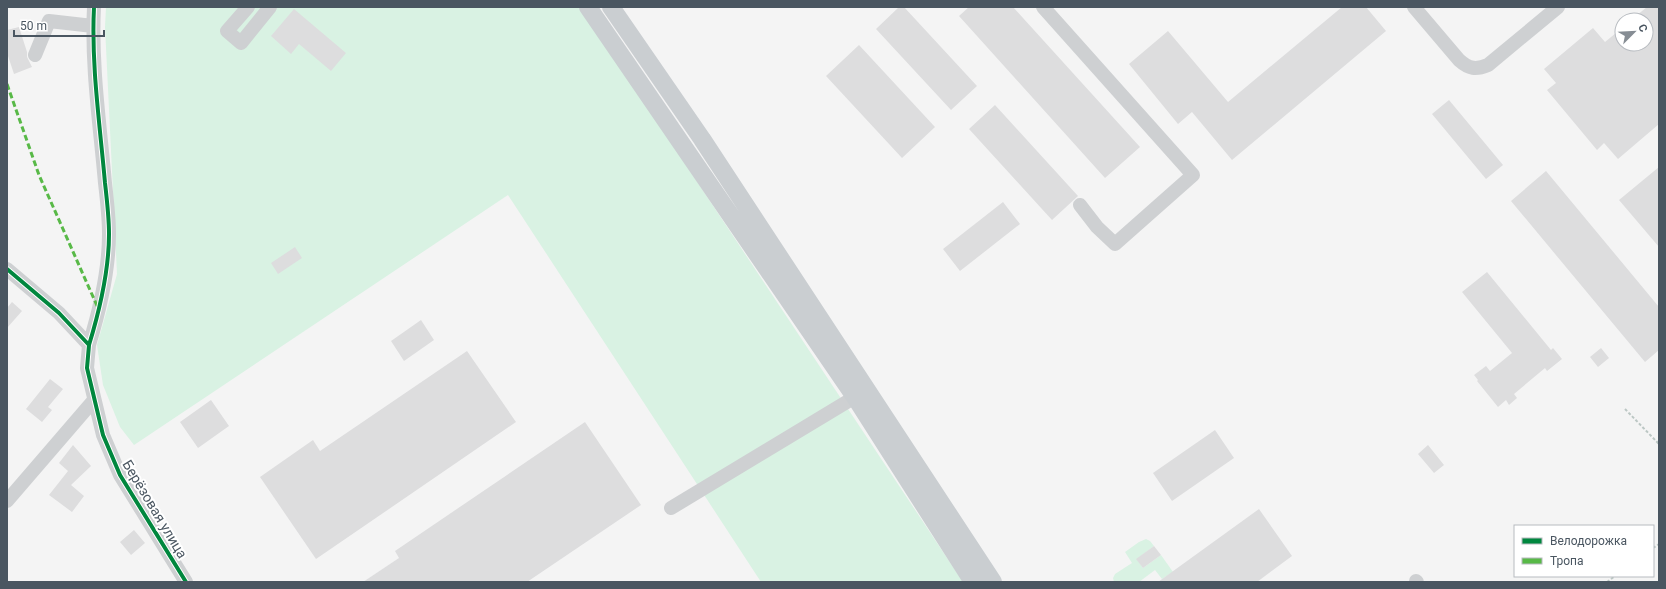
<svg xmlns="http://www.w3.org/2000/svg" width="1666" height="589" viewBox="0 0 1666 589" font-family="Roboto,sans-serif">
	<rect width="100%" height="100%" fill="#f4f4f4"/>
	<path fill="#d9f2e3" d="M106,7H581L963,582H761L508,195L134,445L120,427L103,385L97,345L117,274L105,27Z
		M1146,539L1150,541L1154,546L1137,559L1143,568L1161,555L1173,572L1162,579L1155,570L1139,582H1114L1113,578L1115,574L1132,563L1125,552L1139,542Z"/>
	<path fill="#ddddde" d="M899,7H904L977,86L951,110L876,29Z
		M969,7H1013L1140,147L1105,178L959,16Z
		M1342,7H1366L1386,31L1232,160L1192,112L1178,124L1129,64L1168,31L1228,102Z
		M1647,7H1659V124L1618,159L1604,143L1597,150L1547,90L1556,83L1544,69L1593,28L1605,42L1622,28V44H1646V20H1631Z
		M294,9L346,53L331,71L299,44L291,54L271,36Z
		M19,27L27,52V57L32,67L14,74L7,53V30Z
		M859,45L935,127L902,158L826,76Z
		M1449,100L1503,165L1486,179L1432,114Z
		M995,105L1078,196L1052,220L969,129Z
		M1659,167V247L1619,200Z
		M1546,171L1659,307V350L1645,362L1511,201Z
		M1003,202L1020,224L960,271L943,249Z
		M295,247L302,258L278,274L271,263Z
		M1487,272L1551,350L1553,348L1562,359L1547,371L1545,368L1514,394L1517,398L1509,405L1506,400L1498,407L1477,381L1478,380L1474,375L1486,366L1490,371L1512,353L1462,292Z
		M12,302L22,311L7,328V308Z
		M421,320L434,340L404,361L391,341Z
		M1601,348L1609,358L1598,367L1590,357Z
		M467,351L516,422L316,559L260,477L313,440L320,451Z
		M50,379L63,389L48,407L52,410L42,422L26,409Z
		M211,400L229,426L198,448L180,422Z
		M585,422L641,505L527,582H363L399,558L395,551Z
		M1215,430L1234,458L1172,501L1153,473Z
		M73,445L91,466L71,485L84,496L72,512L49,495L68,471L59,463Z
		M1428,445L1444,465L1434,473L1418,454Z
		M1259,509L1292,556L1257,582H1158Z
		M134,530L145,543L131,555L120,542Z
		M1154,546L1161,555L1143,568L1136,559Z"/>
	<g fill="none" stroke-linecap="round" stroke-linejoin="round">
		<path stroke="#bcc7c4" stroke-width="2" stroke-dasharray="3 2" stroke-linecap="butt" d="M1625,409L1659,444
			M1653,548L1659,544
			M1607,582L1615,576"/>
		<path stroke="#ced0d2" stroke-width="14" d="M248,7L227,31L241,43L270,7
			M1043,7L1193,175L1115,244L1097,227L1080,205
			M1414,7L1459,60C1469,69 1476,70 1488,65L1558,7
			M35,55L49,21L93,26
			M7,269L59,313L89,345L87,368L103,435L120,475L186,582
			M89,345C100,309 109,272 109,234C109,217 107,200 105,183C100,125 91,65 94,7
			M7,501L94,400
			M671,508L855,397
			M1416,581L1417,582"/>
		<path stroke="#caced1" stroke-width="18" d="M588,7L855,397L973,582
			M611,7L702,139L993,582"/>
		<path stroke="#58b947" stroke-width="3" stroke-dasharray="6 3" stroke-linecap="butt" d="M7,84L39,175L98,308"/>
		<g stroke="#fff" stroke-width="6">
			<path id="cycleway" d="M7,269L59,313L89,345L87,368L103,435L120,475L186,582
				M89,345C100,309 109,272 109,234C109,217 107,200 105,183C100,125 91,65 94,7"/>
		</g>
		<use href="#cycleway" stroke="#00873e" stroke-width="4"/>
	</g>
	<g text-anchor="middle" dominant-baseline="central" stroke-width="4" stroke-linejoin="round" paint-order="stroke">
		<g font-size="14" fill="#4a5661" stroke="#fff">
			<text transform="translate(155 509) rotate(59)">Берёзовая улица</text>
		</g>
	</g>
	<rect width="1666" height="589" fill="none" stroke="#4a5661" stroke-width="16"/>
	<rect x="1514" y="525" width="140" height="52" fill="#ffffff" stroke="#b7bbc0"/>
	<rect x="1522" y="538" width="20" height="6" fill="#00873e" stroke="#b7bbc0"/>
	<text x="1550" y="545" font-size="12" fill="#4a5661">Велодорожка</text>
	<rect x="1522" y="558" width="20" height="6" fill="#58b947" stroke="#b7bbc0"/>
	<text x="1550" y="565" font-size="12" fill="#4a5661">Тропа</text>
	<g transform="translate(1634 32) rotate(66)"><circle r="19" fill="#ffffff" stroke="#b7bbc0"/>
	<path d="M0-3L7 15L0 10L-7 15Z" fill="#868d94"/>
	<text y="-6" font-size="11" font-weight="bold" text-anchor="middle" fill="#4a5661">С</text>
	</g>
	<path d="M14 30v6h90v-6" fill="none" stroke="#4a5661" stroke-width="2"/>
	<text x="20" y="30" font-size="12" fill="#4a5661" stroke="#ffffff" stroke-width="3" paint-order="stroke">50 m</text>
</svg>
